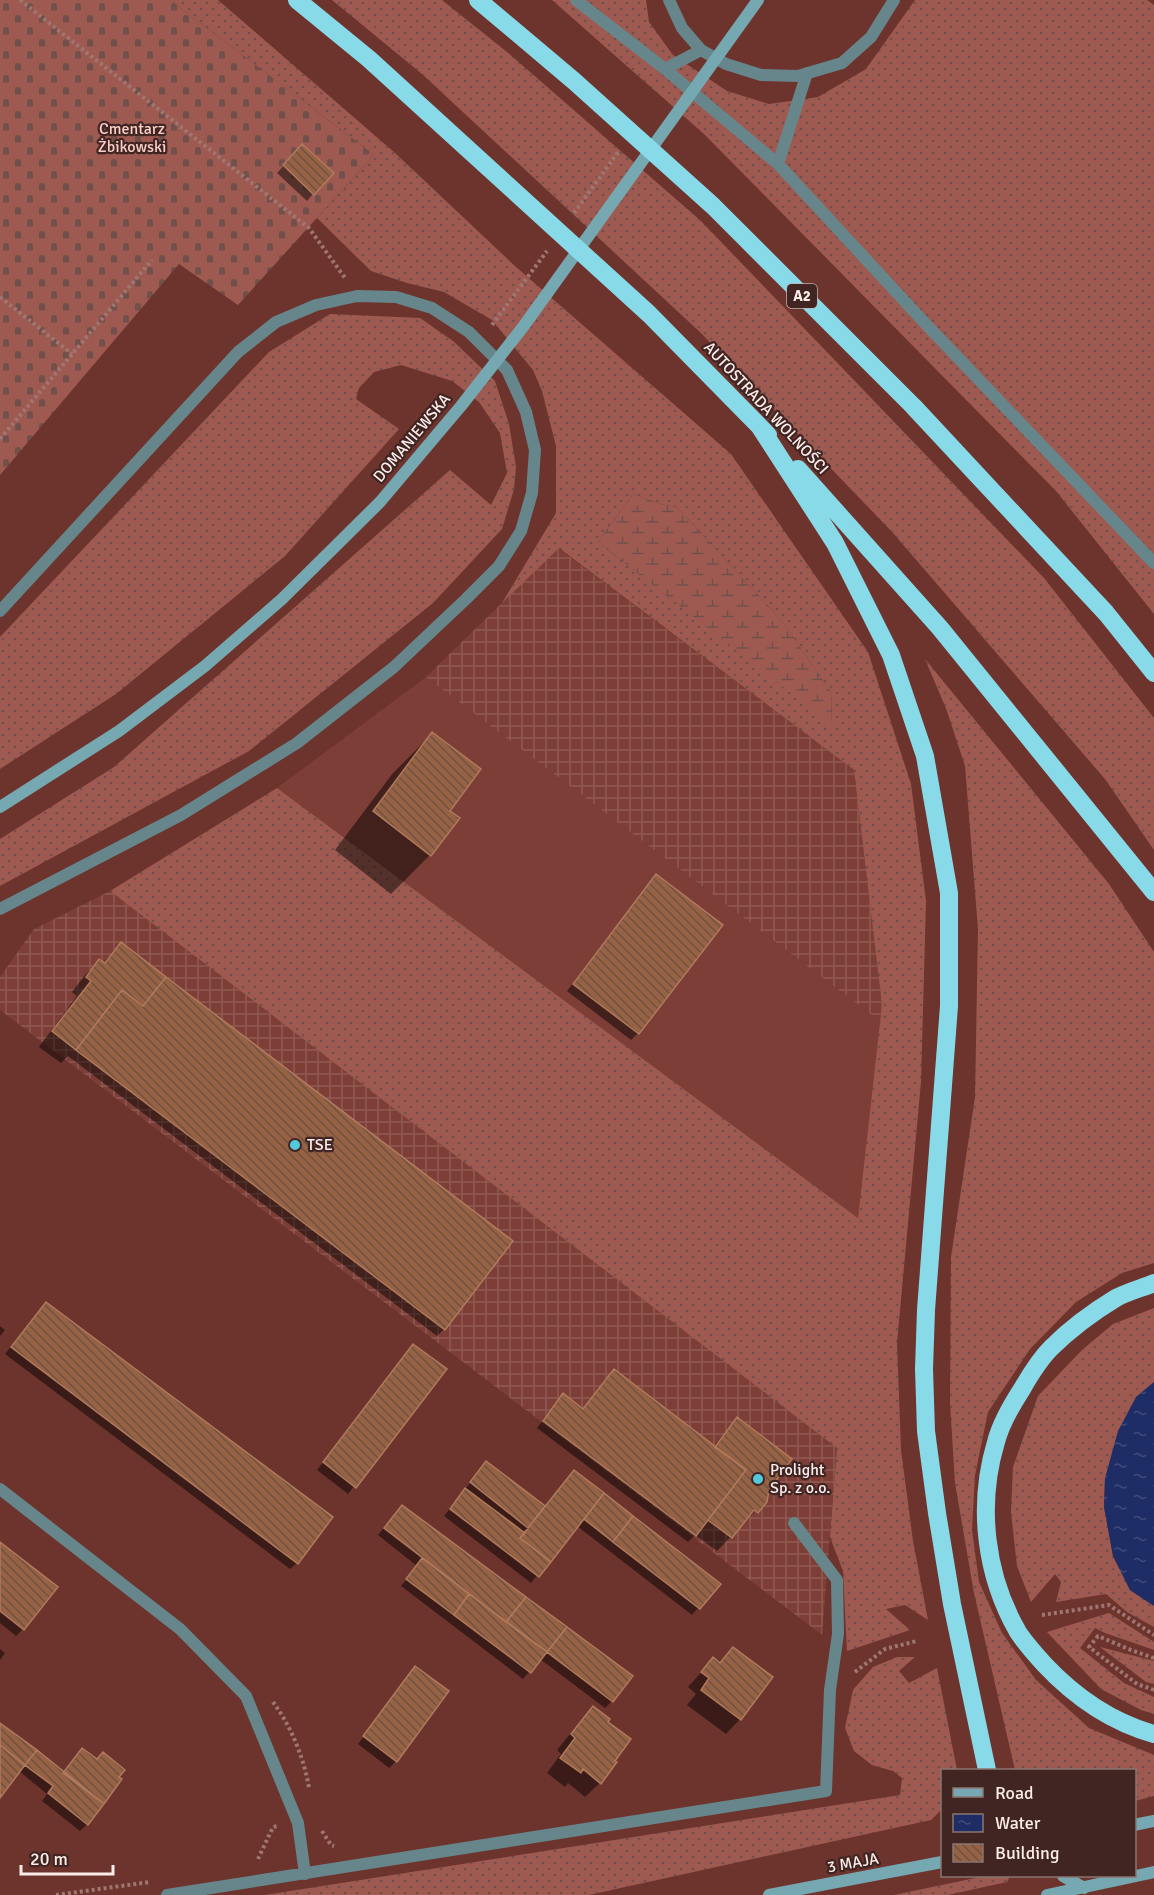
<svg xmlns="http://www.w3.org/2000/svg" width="1154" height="1895" viewBox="0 0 1154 1895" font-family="Signika,sans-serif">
	<defs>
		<pattern id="industrial-grid" width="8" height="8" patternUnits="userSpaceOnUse" patternTransform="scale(1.5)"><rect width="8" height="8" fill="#7c3e36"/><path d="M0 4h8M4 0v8" fill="none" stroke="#905a53"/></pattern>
		<pattern id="grass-dots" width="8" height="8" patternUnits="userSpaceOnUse" patternTransform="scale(1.5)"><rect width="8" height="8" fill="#9e5a51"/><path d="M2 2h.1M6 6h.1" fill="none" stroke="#71504b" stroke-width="1.8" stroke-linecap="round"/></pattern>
		<pattern id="wetland-marsh" width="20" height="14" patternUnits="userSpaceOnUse" patternTransform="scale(1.5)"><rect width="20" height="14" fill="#9e5a51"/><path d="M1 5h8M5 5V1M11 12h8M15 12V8" fill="none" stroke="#71504b"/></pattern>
		<pattern id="cemetery-stones" width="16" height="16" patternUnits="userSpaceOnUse" patternTransform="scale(1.5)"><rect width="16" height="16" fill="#9e5a51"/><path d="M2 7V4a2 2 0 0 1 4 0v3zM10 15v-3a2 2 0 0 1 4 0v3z" fill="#71504b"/></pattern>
		<pattern id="water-ripples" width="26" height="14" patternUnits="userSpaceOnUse" patternTransform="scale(1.5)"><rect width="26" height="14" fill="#1e2d65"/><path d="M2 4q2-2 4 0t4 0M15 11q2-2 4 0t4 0" fill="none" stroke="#404c7b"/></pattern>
		<pattern id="building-back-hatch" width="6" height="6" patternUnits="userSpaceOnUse" patternTransform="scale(1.5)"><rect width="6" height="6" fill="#976144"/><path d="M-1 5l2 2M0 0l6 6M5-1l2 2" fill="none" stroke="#6e5345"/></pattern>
	</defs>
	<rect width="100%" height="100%" fill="#6d342d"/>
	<path fill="#7c3e36" d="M426,677L881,1022L858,1218L277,788Z"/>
	<path fill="url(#industrial-grid)" d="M558,548L854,770L882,1005L881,1022L426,677Z
		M110,891L837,1448L822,1635L0,1010V977L34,929Z"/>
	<path fill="url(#grass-dots)" fill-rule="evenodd" d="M170,0H218L394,152L516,267L731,454L868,652L911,784L926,901L921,1082L897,1343L901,1450L913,1541L928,1620L905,1605L886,1609L910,1630L847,1651L843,1571L830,1537L837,1448L110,891L277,788L858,1218L882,1005L854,770L559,548L502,603L556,513V446L542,391L533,370L492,320L444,292L407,283L371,271L317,218L374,155ZM633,494L660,504L677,507L783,622L831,693L832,724L598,542Z
		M332,0H442L507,52L701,221L1044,578L1154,718V850L1105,779L893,533L701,333L422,74Z
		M552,0H646L649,22L673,55L727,91L769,104L818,97L866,69L915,0H1147L1154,5V614L1056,491L704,134Z
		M330,314L420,318L453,341L495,381L509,424L516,467L514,489L502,529L433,603L249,751L0,886V839L114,767L450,470L491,505L507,473L500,433L479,402L452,381L401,365L374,372L359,388L356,399L399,429L285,556L116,694L0,769V637L269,352Z
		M925,659L1109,884L1154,952V1263L1122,1273L1076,1302L1030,1349L988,1412L975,1475L972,1530L979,1582L1002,1633L1036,1680L1089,1728L1154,1755V1796L1135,1801L1134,1770H1015L974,1593L955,1483L950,1403L951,1257L975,1097L978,929L965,766L947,711Z
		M1154,1308V1382L1136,1397L1105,1478L1104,1507L1113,1556L1130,1590L1154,1606V1627L1127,1612L1106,1594L1056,1602L1061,1582L1055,1574L1031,1602L1017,1566L1011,1512L1013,1467L1038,1396L1082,1350L1113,1324Z
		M1109,1613L1154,1642V1650L1105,1633L1095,1628L1080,1648L1124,1683L1154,1697V1714L1141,1710L1101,1689L1047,1632Z
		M1100,1647L1154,1661V1684L1146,1682Z
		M897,1657H915L899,1671L909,1683L937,1668L957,1770H942V1809L931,1820L589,1895H265L900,1795L902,1778L893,1771L872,1765L854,1751L845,1728L853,1690L873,1667Z
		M985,1876H1010L1007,1882L948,1895H894Z"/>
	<path fill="url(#wetland-marsh)" d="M633,494L660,504L677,507L783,622L831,693L832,725L598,542Z"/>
	<path fill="url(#cemetery-stones)" d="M0,0H170L374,155L238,305L179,264L0,475Z"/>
	<path fill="url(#water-ripples)" d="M1154,1382V1606L1130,1590L1113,1556L1104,1507L1105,1478L1118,1431L1136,1397Z"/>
	<path fill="#0007" d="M302,146L313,194L307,201L277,173Z
		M432,734L448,811L430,855L391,894L335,850L393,773Z
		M649,883L638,1033L631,1040L567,991Z
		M121,944L444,1329L437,1336L68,1056L61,1063L39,1047L77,996L72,992L85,975L99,961L103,963Z
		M40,1311L297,1563L290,1569L5,1354Z
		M0,1326L5,1330L0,1336Z
		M407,1353L444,1369L348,1494L317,1470Z
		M557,1402L713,1447L737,1419L765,1501L717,1551L695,1535L688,1542L537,1428Z
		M486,1463L545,1508L574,1472L719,1584L692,1615L577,1526L531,1583L444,1516Z
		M395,1514L612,1701L605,1708L540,1659L523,1679L401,1586L417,1566L378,1535Z
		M0,1544L23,1629L16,1636L0,1623Z
		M0,1649L5,1653L0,1660Z
		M733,1649L771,1677L740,1719L726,1734L687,1705L696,1694L688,1687L713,1659L719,1664Z
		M415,1668L396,1761L389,1768L358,1744Z
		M593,1708L606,1722L600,1783L585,1797L568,1783L565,1787L547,1773L561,1754L557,1750L579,1723Z
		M0,1724L62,1773L82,1750L87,1824L80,1831L42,1801L47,1794L19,1771L0,1796Z"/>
	<path fill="url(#building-back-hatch)" stroke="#b17a5c" stroke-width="1.5" d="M302,144L334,173L314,195L283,165Z
		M432,732L481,769L450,811L460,818L431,856L373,811Z
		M656,874L723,925L639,1034L573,984Z
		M121,942L166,977L143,1006L122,990L76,1050L52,1031L91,981L86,977L99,959L105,963Z
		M166,977L513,1241L445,1330L76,1050L122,990L143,1006Z
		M46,1302L333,1517L298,1564L11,1347Z
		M413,1344L447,1369L356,1488L323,1462Z
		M614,1369L746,1470L696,1536L543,1421L563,1393L583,1409Z
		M737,1417L792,1459L769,1490L767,1502L758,1513L754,1510L732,1538L708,1520L746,1470L715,1447Z
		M486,1461L545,1506L528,1528L470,1482Z
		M574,1470L604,1493L551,1562L520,1538Z
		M465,1488L525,1533L520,1538L551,1562L539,1577L450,1509Z
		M604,1493L633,1516L613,1542L584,1519Z
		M402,1505L526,1597L506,1622L384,1528Z
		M633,1516L721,1584L700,1609L613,1542Z
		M0,1542L58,1587L24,1630L0,1611Z
		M422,1558L469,1594L454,1615L406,1579Z
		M469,1594L547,1652L531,1673L454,1615Z
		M526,1597L567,1627L547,1652L506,1622Z
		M567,1627L633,1676L613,1702L547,1652Z
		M733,1647L773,1677L741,1720L701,1690L709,1678L701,1672L713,1657L720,1663Z
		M415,1666L449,1691L397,1762L363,1736Z
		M593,1706L610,1719L608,1722L631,1739L615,1761L617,1762L601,1784L583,1769L581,1773L560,1758L575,1738L571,1734Z
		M0,1723L37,1750L25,1765L0,1745Z
		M0,1745L25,1765L0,1798Z
		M82,1748L97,1759L103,1752L125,1770L119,1777L122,1779L104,1804L63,1773Z
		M37,1750L104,1804L88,1825L48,1793L53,1786L25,1765Z"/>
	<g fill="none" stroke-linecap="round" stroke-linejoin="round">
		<path stroke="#a07671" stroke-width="4" stroke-dasharray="3 3" stroke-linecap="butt" d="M20,0L309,228L345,278
			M574,213L619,151
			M0,297L72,354
			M492,325L547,251
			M0,439L152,260
			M1042,1615L1109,1605L1154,1635
			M1154,1658L1131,1650L1098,1636L1089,1647L1137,1684L1154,1690
			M855,1672L885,1649L917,1641
			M273,1702C291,1726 304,1758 309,1788
			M322,1831L331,1845L334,1846
			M258,1859L273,1827L278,1826
			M56,1895L150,1882"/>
		<path stroke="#66868b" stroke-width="12" d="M576,0L665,69L701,50
			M669,0L682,28L701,50L726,64L761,75L798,76L842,63L871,37L894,0
			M665,69L778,164L807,73
			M778,164L921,319L1154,563
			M0,611L238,352L276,322L316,305L357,296L396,297L432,308L469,332L507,370L526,412L535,450L532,493L521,531L499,566L466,599L394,667L297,743L181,815L0,909
			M0,1489L180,1629L246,1696L298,1823L305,1874
			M167,1895L826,1791L830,1690L838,1634L837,1580L794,1523"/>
		<path stroke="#75a8b1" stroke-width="12" d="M0,807L119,731L205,666L282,599L380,502L461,406L523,327L758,0
			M1134,1825L1154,1821
			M1063,1876L1084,1888
			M769,1895L942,1862
			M1047,1895L1154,1872"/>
		<path stroke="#88dae8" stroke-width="18" d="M297,0L369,59L649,314L768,435
			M478,0L574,81L713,206L913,406L1106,613L1154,673
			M760,427L835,543L891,655L925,756L949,893V1006L926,1310L924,1369L926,1431L937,1513L952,1604L987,1770
			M798,469L940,628L1154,892
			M1154,1283C1142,1288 1127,1292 1116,1298C1093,1312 1070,1329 1051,1348C1039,1360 1030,1375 1022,1389C1011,1406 1001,1423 996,1442C977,1505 985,1575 1018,1632C1025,1643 1035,1654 1044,1664C1074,1696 1111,1722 1154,1734"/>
	</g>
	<g fill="#53cadc" stroke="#402522" stroke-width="2">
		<circle cx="295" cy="1145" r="6"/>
		<circle cx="758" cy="1479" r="6"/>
	</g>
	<g text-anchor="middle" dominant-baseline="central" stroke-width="4.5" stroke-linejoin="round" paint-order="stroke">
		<rect fill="#402522" stroke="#c4b1ae" stroke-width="1.5" x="787" y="284" width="30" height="24" rx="4.5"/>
		<g font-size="15" font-weight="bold" fill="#fcedea">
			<text x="802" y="296">A2</text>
		</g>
		<g font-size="16" fill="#fbcec7" stroke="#402522">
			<text x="132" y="129">Cmentarz<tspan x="132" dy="18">Żbikowski</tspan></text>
		</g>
		<g font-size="16" fill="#fcedea" stroke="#402522">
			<text transform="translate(766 408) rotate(47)">AUTOSTRADA WOLNOŚCI</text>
			<text transform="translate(412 438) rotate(-50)">DOMANIEWSKA</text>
			<text transform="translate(853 1863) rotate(-10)">3 MAJA</text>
		</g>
		<g font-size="16" fill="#fcedea" stroke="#402522" text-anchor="start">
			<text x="307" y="1145">TSE</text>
			<text x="770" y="1470">Prolight<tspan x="770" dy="18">Sp. z o.o.</tspan></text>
		</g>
	</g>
	<rect x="941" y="1769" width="195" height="108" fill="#402522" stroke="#8b7572" stroke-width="1.5"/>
	<rect x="953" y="1788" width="30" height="9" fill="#75a8b1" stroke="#8b7572" stroke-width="1.5"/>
	<text x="995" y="1799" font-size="18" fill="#fcedea">Road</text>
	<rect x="953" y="1814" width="30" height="18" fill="url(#water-ripples)" stroke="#8b7572" stroke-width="1.5"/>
	<text x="995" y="1829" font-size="18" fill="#fcedea">Water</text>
	<rect x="953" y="1844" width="30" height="18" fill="url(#building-back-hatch)" stroke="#8b7572" stroke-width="1.5"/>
	<text x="995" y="1859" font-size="18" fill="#fcedea">Building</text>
	<path d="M21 1865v9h92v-9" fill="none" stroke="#fcedea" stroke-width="3"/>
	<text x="30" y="1865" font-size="18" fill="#fcedea" stroke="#402522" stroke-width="4.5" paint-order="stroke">20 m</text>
</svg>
